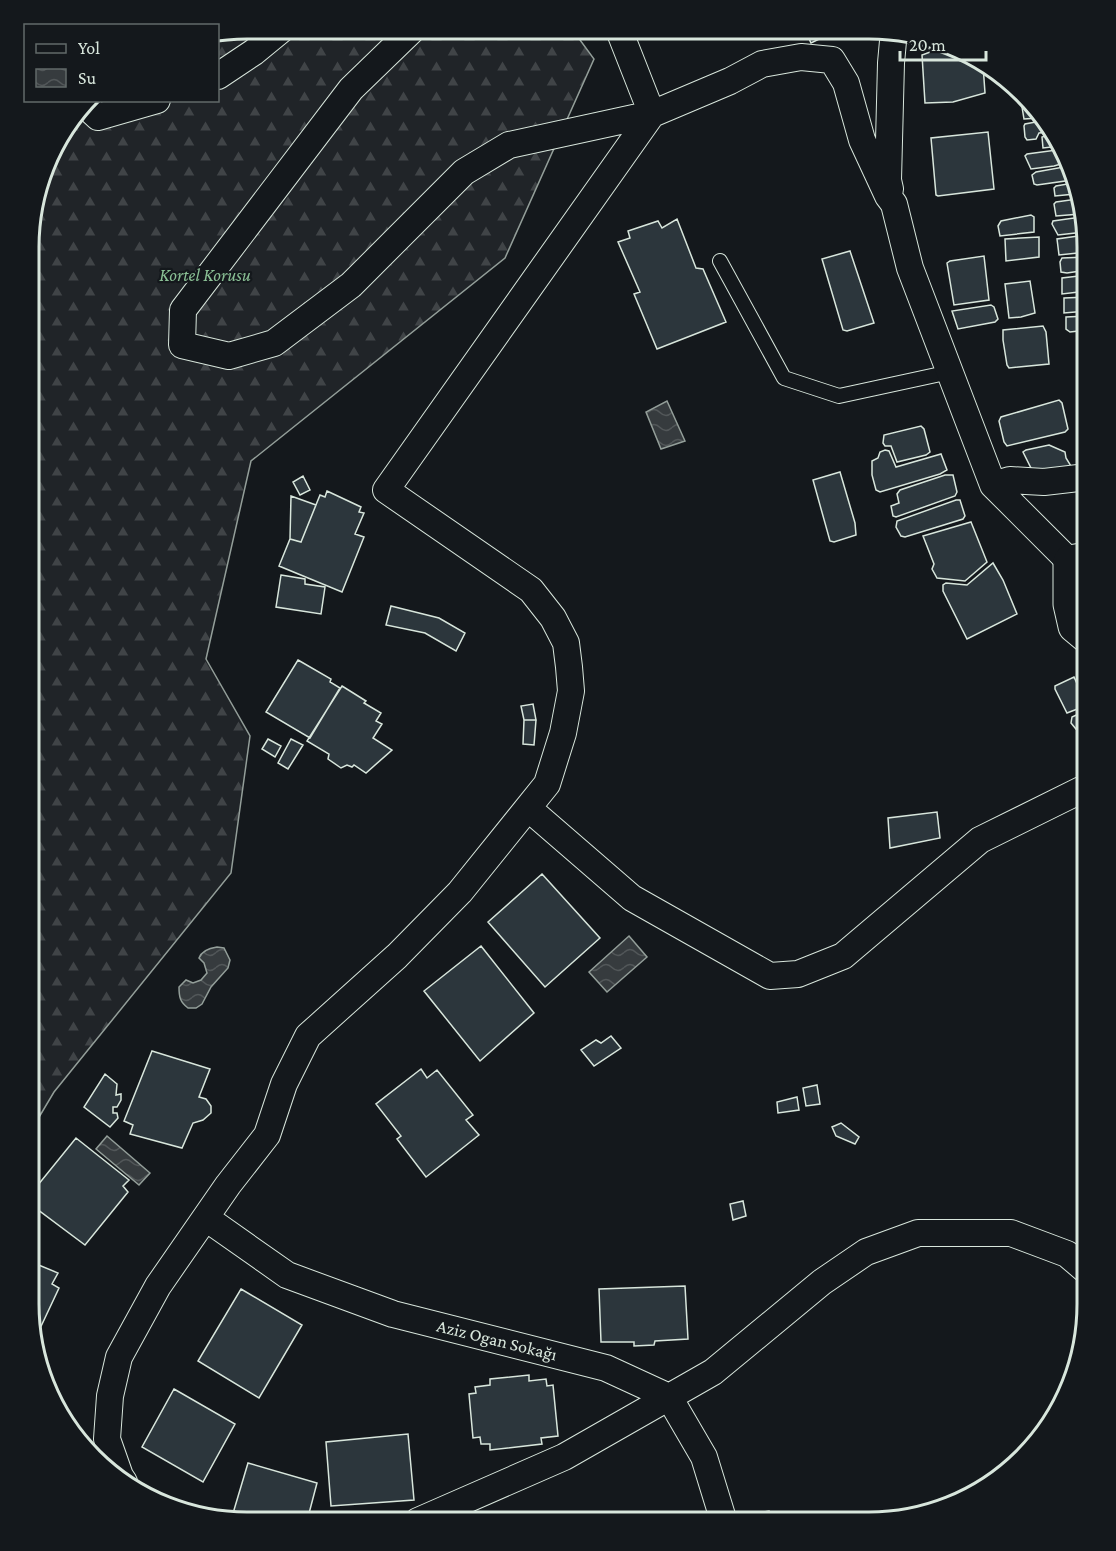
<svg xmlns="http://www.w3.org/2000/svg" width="1116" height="1551" viewBox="0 0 1116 1551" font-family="'Crimson Pro',serif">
	<defs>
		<pattern id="forest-firs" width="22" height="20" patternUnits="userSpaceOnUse" patternTransform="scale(1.5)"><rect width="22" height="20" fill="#202428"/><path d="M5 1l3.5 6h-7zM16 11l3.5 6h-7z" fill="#404447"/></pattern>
		<pattern id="water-waves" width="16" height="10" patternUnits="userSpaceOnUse" patternTransform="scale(1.5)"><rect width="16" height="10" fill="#363b3e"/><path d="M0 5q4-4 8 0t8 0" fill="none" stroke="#525759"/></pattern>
	</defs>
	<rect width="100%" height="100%" fill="#14181c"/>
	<path fill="url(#forest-firs)" stroke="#939e99" stroke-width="1.5" d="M247,29H572L594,59L505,258L251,461L206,659L250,736L231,873L54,1092L29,1134L30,218L58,138L88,101L218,100V33Z"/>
	<path fill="url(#water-waves)" stroke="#939e99" stroke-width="1.5" d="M667,401L685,441L661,449L646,412Z
		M629,936L647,957L607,992L589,972Z
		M217,947L224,948L230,960L228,968L211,987L202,1004L196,1008H188C180,1002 179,997 179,987L186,980L193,983L201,980L207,973L204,963L199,958C202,950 210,948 217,947Z
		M107,1136L150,1173L139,1185L96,1149Z"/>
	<path fill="#2c363c" stroke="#d8e6dc" stroke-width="1.5" d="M805,30H838L811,43Z
		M941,48L983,65L985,93L953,102L925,103L922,55Z
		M1024,104H1027L1038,118L1024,119L1022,107Z
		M1041,121L1050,132L1039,133L1036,139L1027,140L1025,137L1024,126L1025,124Z
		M988,132L994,189L938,196L936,195L931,138Z
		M1052,134L1061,146L1043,148L1042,137Z
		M1064,149L1068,162L1054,166L1031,169L1025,156L1027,154Z
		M1069,166L1072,180L1037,185L1034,184L1032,175L1036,172Z
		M1073,183L1075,194L1055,196L1054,188L1056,186Z
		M1077,199L1080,214L1056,216L1054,204L1056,202Z
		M1031,215L1034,217V232L1000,236L998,226L1001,221Z
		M1081,217L1084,232L1058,235L1052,224L1053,221Z
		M677,219L696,268L703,269L726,322L657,349L634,294L640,292L618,242L630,238L628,231L658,221L662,228Z
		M1085,235L1087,252L1059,255L1057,239Z
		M1039,237V257L1006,261L1005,239Z
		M850,251L874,323L847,331L843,330L822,259Z
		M984,256L989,300L954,305L947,263L950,261Z
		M1087,257V270L1067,273L1061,272L1060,262L1062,258Z
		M1087,275V291L1062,294V278Z
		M1030,281L1035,313L1021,317L1009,318L1005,284Z
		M1087,297V311L1064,313V298Z
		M991,305L994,307L998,319L995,322L958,329L952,311Z
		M1087,316V330L1070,332L1066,329V317Z
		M1043,326L1046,332L1049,364L1009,368L1007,365L1003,340V330Z
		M1059,400L1062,403L1068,429L1065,432L1007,446L1004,442L999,421L1001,417Z
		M921,426L924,429L930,452L926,455L897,462L891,446H885L883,443L884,435Z
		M1049,445L1065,452L1066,458L1071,466L1061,475L1032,470L1023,452L1026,450Z
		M885,450L889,451L896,467L941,454L947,470L940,474L880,492L876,490L872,475V461L878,458L880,452Z
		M840,472L855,523L856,535L834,542L830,541L813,480Z
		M945,475H953L957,492L955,496L896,517L893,516L891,506L899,503L897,494L900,490Z
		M303,476L310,490L300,495L293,482Z
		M327,491L361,507L359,512L364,513L355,534L364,537L342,592L279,566L290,539L301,542L320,495L325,497Z
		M291,496L316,505L301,542L290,539Z
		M956,500H960L965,516L963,519L905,537L901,536L896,527L897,521Z
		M971,522L987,562L965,581L937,578L932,569L934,564L923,536Z
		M993,563L1003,580L1017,614L967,639L943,591V585L946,583L967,585Z
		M281,575L305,579V584L325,587L321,614L276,607Z
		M391,606L439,618L465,633L456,651L425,633L386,625Z
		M298,660L331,679L330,682L340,688L310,738L266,712Z
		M1074,677L1084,699L1085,706L1067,713L1055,689V686Z
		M1087,677V699L1080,679Z
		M342,686L366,701L364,703L381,713L376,721L382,724L373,738L392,750L366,773L354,765L352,767L347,765L341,768L328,759L329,754L307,741Z
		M533,704L536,720H524L521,706Z
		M1087,710V725L1076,729L1071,723L1072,717Z
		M524,720H536L534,745L523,744Z
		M268,739L281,746L275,757L262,749Z
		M291,739L303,745L288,769L278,763Z
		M937,812L940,838L890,848L888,818Z
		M542,874L600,938L545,987L488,922Z
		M481,946L534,1013L480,1061L424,991Z
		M611,1036L621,1048L594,1066L581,1050L596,1040L601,1043Z
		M152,1051L210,1069L199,1097L206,1099L211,1106V1113L203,1120L193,1123L182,1148L130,1134L133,1125L124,1121Z
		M421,1069L427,1078L437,1070L473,1115L466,1120L479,1135L426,1177L397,1139L401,1136L376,1104Z
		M105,1074L117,1084L116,1095L121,1094V1100L117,1107H113V1113H117L118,1118L110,1127L84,1107Z
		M817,1085L820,1104L806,1106L803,1088Z
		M797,1097L799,1110L778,1113L777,1102Z
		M841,1123L859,1137L855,1144L836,1136L832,1127Z
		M76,1138L129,1180L123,1186L128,1192L85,1245L29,1203V1196Z
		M743,1201L746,1216L733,1220L730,1204Z
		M29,1261L58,1273L52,1284L59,1288L36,1337L29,1305Z
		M685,1286L688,1339L655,1341L654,1345L634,1346V1342H601L599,1289Z
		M241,1289L302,1325L259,1398L198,1361Z
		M529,1375V1381L546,1379L547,1386L553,1385L558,1436L541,1438L542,1444L490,1450V1444H481L480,1437L473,1438L469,1394L476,1393L475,1387L490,1385V1379Z
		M174,1389L235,1424L203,1482L142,1447Z
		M408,1434L414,1500L331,1506L326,1442Z
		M248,1463L317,1483L307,1521L231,1520Z
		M769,1511L772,1522H742L741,1516Z"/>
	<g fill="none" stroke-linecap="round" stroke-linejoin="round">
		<g stroke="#d8e6dc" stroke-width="16">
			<path id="service" d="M720,261L784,378L839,396L950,372"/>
		</g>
		<g stroke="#d8e6dc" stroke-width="28">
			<path id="minor" d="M413,29L351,89L183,310L182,345L229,356L274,343L351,285L464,172L509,145L652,114L730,81L762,64L801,57L832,60L846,83L862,140L888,196L894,204L910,268L993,485L1070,562
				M619,30L652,114
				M218,76L254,52L282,29
				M85,105L98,117L157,100
				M890,189L888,180L891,63L894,30
				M993,485L1010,480L1044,482L1087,477
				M528,808L632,898L770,976L798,974L843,956L980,840L1087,787
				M206,1218L287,1275L393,1314L606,1368L669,1397L704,1457L724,1522
				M124,1482L120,1476L107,1439L110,1396L119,1357L158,1286L228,1185L267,1135L284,1084L308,1036L397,956L460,892L547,784L563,733L571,691L569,667L566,643L553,618L531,590L386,490L652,114
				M418,1521L564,1457L713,1372L822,1282L866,1252L918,1233H1011L1067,1254L1087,1271"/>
		</g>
		<g stroke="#d8e6dc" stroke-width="35">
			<path id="tertiary" d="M1087,636L1075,626L1070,604V562L1087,559"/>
		</g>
		<use href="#service" stroke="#14181c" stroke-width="14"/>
		<use href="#minor" stroke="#14181c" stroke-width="26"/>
		<use href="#tertiary" stroke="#14181c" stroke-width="33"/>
	</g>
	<g text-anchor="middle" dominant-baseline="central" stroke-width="4.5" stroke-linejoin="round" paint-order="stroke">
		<g font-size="18" font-style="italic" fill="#8ac095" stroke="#14181c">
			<text x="205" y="275">Kortel Korusu</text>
		</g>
		<g font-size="18" fill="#d8e6dc" stroke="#14181c">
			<text transform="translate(497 1340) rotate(14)">Aziz Ogan Sokağı</text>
		</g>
	</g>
	<path d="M0 0H1116V1551H0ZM247 39H869A208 208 0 0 1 1077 247V1304A208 208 0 0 1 869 1512H247A208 208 0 0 1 39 1304V247A208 208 0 0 1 247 39Z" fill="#14181c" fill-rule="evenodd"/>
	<path fill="none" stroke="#d8e6dc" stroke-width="3" d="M247 39H869A208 208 0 0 1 1077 247V1304A208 208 0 0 1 869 1512H247A208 208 0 0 1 39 1304V247A208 208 0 0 1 247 39Z"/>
	<rect x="24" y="24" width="195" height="78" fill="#14181c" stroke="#626a69" stroke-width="1.5"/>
	<rect x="36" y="44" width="30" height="9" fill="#14181c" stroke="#626a69" stroke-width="1.5"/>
	<text x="78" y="54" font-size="18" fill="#d8e6dc">Yol</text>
	<rect x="36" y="69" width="30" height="18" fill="url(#water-waves)" stroke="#626a69" stroke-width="1.5"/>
	<text x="78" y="84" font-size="18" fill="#d8e6dc">Su</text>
	<path d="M900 51v9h86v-9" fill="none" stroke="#d8e6dc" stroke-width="3"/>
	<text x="909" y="51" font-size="18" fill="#d8e6dc" stroke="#14181c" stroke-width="4.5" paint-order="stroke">20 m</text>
</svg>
